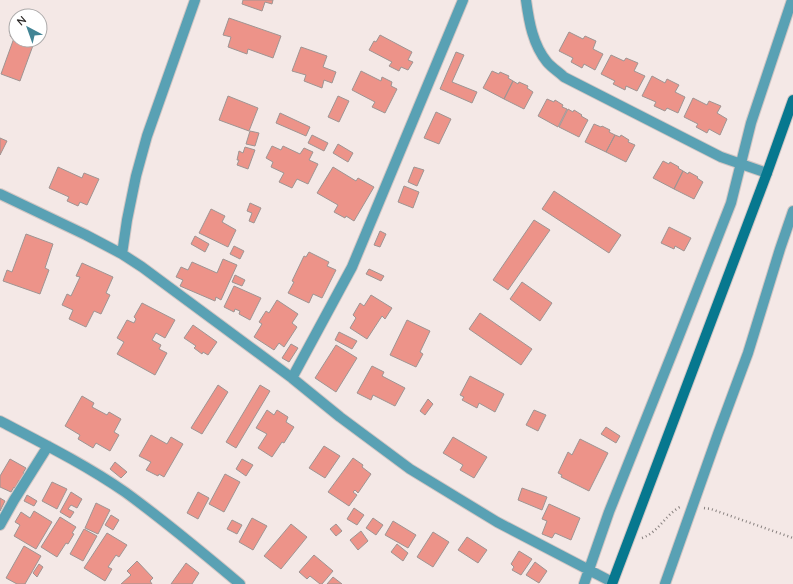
<svg xmlns="http://www.w3.org/2000/svg" width="793" height="584" viewBox="0 0 793 584" font-family="Quicksand,sans-serif">
	<rect width="100%" height="100%" fill="#f4e8e6"/>
	<path fill="#ed9389" stroke="#9f9492" d="M243,0H273L272,4L265,2L262,11L242,4Z
		M229,18L281,36L273,58L248,49L247,54L228,47L231,37L223,35Z
		M15,23H16V40H35L20,81L1,74L14,38L10,36Z
		M40,25L46,27L41,38H40Z
		M569,32L583,39L585,36L596,41L593,49L603,54L595,70L584,64L582,68L571,62L573,58L559,51Z
		M380,35L412,52L408,60L413,62L408,70L401,67L399,71L389,66L392,62L369,50L374,41L376,42Z
		M301,47L327,56L323,67L336,72L332,83L324,80L322,88L304,81L306,75L292,71Z
		M456,52L464,55L452,82L477,92L472,103L440,89Z
		M611,55L624,61L626,58L638,63L634,71L645,76L637,91L626,86L625,90L613,84L615,81L601,74Z
		M361,71L381,81L382,77L392,82L391,86L397,89L385,113L372,107L375,102L352,90Z
		M492,71L499,74L500,72L509,76L508,78L513,81L504,99L483,88Z
		M652,76L665,83L667,79L679,85L675,92L685,97L678,113L667,108L665,111L654,106L656,102L642,96Z
		M513,81L518,84L519,82L528,86L527,88L533,92L524,109L504,99Z
		M228,96L258,108L249,131L219,120Z
		M338,96L349,101L339,122L328,117Z
		M693,98L707,105L709,101L721,106L717,113L727,119L720,135L709,129L707,133L696,127L698,124L684,117Z
		M547,99L554,102L555,100L563,105L562,107L567,109L558,127L538,116Z
		M568,109L573,112L574,110L582,115L581,116L588,120L579,137L559,127Z
		M436,112L451,119L439,144L424,138Z
		M280,113L310,127L306,136L276,123Z
		M594,124L601,127L602,126L610,130L609,132L615,135L606,152L585,142Z
		M250,131L259,133L255,146L246,144Z
		M312,135L328,143L324,151L308,143Z
		M615,135L620,137L621,135L629,140L628,142L635,145L626,162L606,152Z
		M0,138L7,141L0,155Z
		M338,144L353,153L348,162L333,153Z
		M272,146L281,150L283,146L300,154L304,148L313,152L309,160L318,164L308,184L297,179L292,188L279,182L284,173L271,167L273,162L266,158Z
		M245,147L255,150L248,169L237,165L239,160H237L239,151L243,153Z
		M663,161L669,164L670,162L679,167L678,168L683,171L674,189L653,178Z
		M58,167L82,178L84,173L99,179L87,205L80,202L78,206L67,201L69,197L49,188Z
		M333,167L356,181L358,178L374,187L354,221L346,216L345,218L334,212L338,205L317,193Z
		M414,167L424,170L417,186L408,182Z
		M683,171L688,174L689,172L698,177L697,178L703,182L694,199L674,189Z
		M404,186L419,192L413,208L398,202Z
		M554,191L621,235L609,253L542,209Z
		M250,203L261,208L254,223L249,221L252,213L247,211Z
		M211,209L225,216L222,222L236,230L228,247L199,233Z
		M534,220L550,230L508,290L493,280Z
		M669,227L691,238L684,251L675,246L674,249L661,243Z
		M380,231L386,234L380,247L374,245Z
		M26,234L53,244L45,268L49,270L40,294L3,281L7,270L12,272Z
		M195,236L209,244L205,252L191,244Z
		M234,246L244,251L240,259L230,254Z
		M309,252L329,262L327,266L336,270L322,298L313,294L309,303L288,293L294,282L292,281L304,256L306,257Z
		M223,259L237,265L221,300L216,297L215,301L180,286L183,280L176,277L181,267L188,270L192,262L217,273Z
		M82,263L113,277L106,293L110,295L101,314L94,311L86,327L69,319L73,310L62,305L67,294L71,296L80,277L76,276Z
		M369,269L384,276L381,281L366,274Z
		M235,275L245,280L242,286L232,282Z
		M522,282L552,303L540,321L510,299Z
		M234,286L261,298L250,320L239,314L240,311L235,309L234,312L224,307Z
		M371,295L392,308L385,319L382,316L367,339L350,328L356,318L353,315L360,303L364,306Z
		M277,300L298,314L292,323L297,327L284,347L279,343L274,350L254,337L262,324L259,322L266,311L269,313Z
		M142,303L175,320L165,338L156,333L152,340L161,345L159,349L167,353L155,375L117,354L124,342L117,338L127,320L134,323L136,319L134,317Z
		M480,313L532,349L521,365L469,329Z
		M407,320L430,331L420,352L423,354L416,367L390,355Z
		M193,325L217,342L208,355L203,352L202,354L194,348L196,346L184,338Z
		M339,332L357,341L352,349L335,340Z
		M291,344L298,348L289,362L282,358Z
		M336,345L357,358L336,392L315,378Z
		M372,366L384,372L382,376L405,388L395,406L373,395L371,400L357,393Z
		M470,376L504,394L495,412L479,403L477,408L462,400L464,397L460,395Z
		M218,385L228,392L202,434L191,428Z
		M260,385L270,391L236,448L226,442Z
		M82,396L94,403L92,407L107,415L109,412L121,419L114,432L119,435L110,451L96,443L93,448L78,439L80,435L65,426Z
		M428,399L433,404L425,415L420,411Z
		M267,410L274,415L277,410L288,417L286,422L294,427L284,443L282,442L272,457L258,448L267,434L256,428Z
		M534,410L546,415L538,431L526,425Z
		M606,427L620,436L616,443L601,434Z
		M151,435L167,444L171,437L183,444L164,477L159,474L158,476L146,470L151,462L139,456Z
		M453,437L487,457L474,478L460,470L463,465L443,453Z
		M580,439L608,453L589,491L561,477L562,475L558,473L568,452L572,455Z
		M324,446L340,456L325,478L309,468Z
		M353,458L363,465L362,467L371,474L358,493L355,490L353,492L357,495L349,506L328,492Z
		M10,459L26,468L23,473L24,474L20,481L19,480L15,488L14,487L11,492L0,487V476Z
		M242,459L253,465L246,476L236,469Z
		M115,462L127,472L121,478L110,469Z
		M225,474L240,482L224,512L209,504Z
		M52,482L67,489L57,509L42,501Z
		M522,488L547,497L542,510L518,500Z
		M71,492L82,499L77,508L71,505L68,509L74,512L70,518L60,512Z
		M198,492L209,498L198,519L187,513Z
		M27,495L37,501L34,506L24,501Z
		M0,498L5,501L0,511Z
		M96,503L110,510L98,534L85,528Z
		M549,504L580,518L571,540L555,533L552,538L542,534L547,521L542,519Z
		M354,508L364,515L357,525L347,519Z
		M34,511L52,522L36,549L14,536L20,525L15,522L21,512L30,518Z
		M111,515L119,520L113,530L105,525Z
		M60,517L76,527L72,533L74,534L68,544L66,543L57,557L41,547Z
		M252,518L267,526L253,550L239,542Z
		M373,518L383,525L376,535L366,528Z
		M232,520L242,525L237,534L227,529Z
		M393,521L416,535L408,548L385,535Z
		M291,524L307,537L281,569L264,556Z
		M336,524L342,531L336,536L330,529Z
		M84,529L97,536L83,561L70,554Z
		M361,531L368,541L358,550L350,540Z
		M433,532L449,542L433,567L417,557Z
		M107,533L127,545L119,557L116,555L108,567L112,569L105,581L84,568Z
		M467,537L487,550L478,563L458,550Z
		M397,544L408,553L403,561L391,552Z
		M24,546L41,556L25,584H17L6,578Z
		M519,551L532,559L521,575L512,570L514,567L511,564Z
		M314,555L333,571L322,584H320L310,576L307,579L299,572Z
		M137,561L153,578L150,581L152,584H121L131,575L127,571Z
		M535,562L547,571L539,583L526,575Z
		M186,563L199,573L192,584H171Z
		M39,564L43,567L37,577L33,573Z
		M333,577L342,584H327Z"/>
	<g fill="none" stroke-linecap="round" stroke-linejoin="round">
		<g stroke="#d1c6c4" stroke-width="12">
			<path id="street" d="M526,0C529,22 533,45 547,62C552,68 559,72 564,77L721,157L767,173
				M0,194L86,235L122,254L142,267L292,378L340,417L410,469L497,522L612,582
				M122,254L127,220L136,176L147,136L195,0
				M292,378L352,267L463,0
				M0,421C42,443 86,465 125,492C165,521 202,552 240,584
				M0,525L14,500L48,446
				M584,584L609,512L679,336L731,203L751,123L792,0
				M665,584L718,434L748,353L780,249L793,211"/>
		</g>
		<g stroke="#d1c6c4" stroke-width="12">
			<path id="secondary" d="M612,584L767,173L793,100"/>
		</g>
		<path stroke="#88817f" stroke-width="2.5" stroke-dasharray="1 3" stroke-linecap="butt" d="M704,508L711,509L793,538
			M642,538C659,532 665,515 680,507"/>
		<use href="#street" stroke="#59a1b4" stroke-width="10"/>
		<use href="#secondary" stroke="#07788f" stroke-width="10"/>
	</g>
	<g transform="translate(28 28) rotate(319)"><circle r="19" fill="#ffffff" stroke="#acaaaa"/>
	<path d="M0-3L7 15L0 10L-7 15Z" fill="#428495"/>
	<text y="-6" font-size="11" font-weight="bold" text-anchor="middle" fill="#2f2b2a">N</text>
	</g>
</svg>
